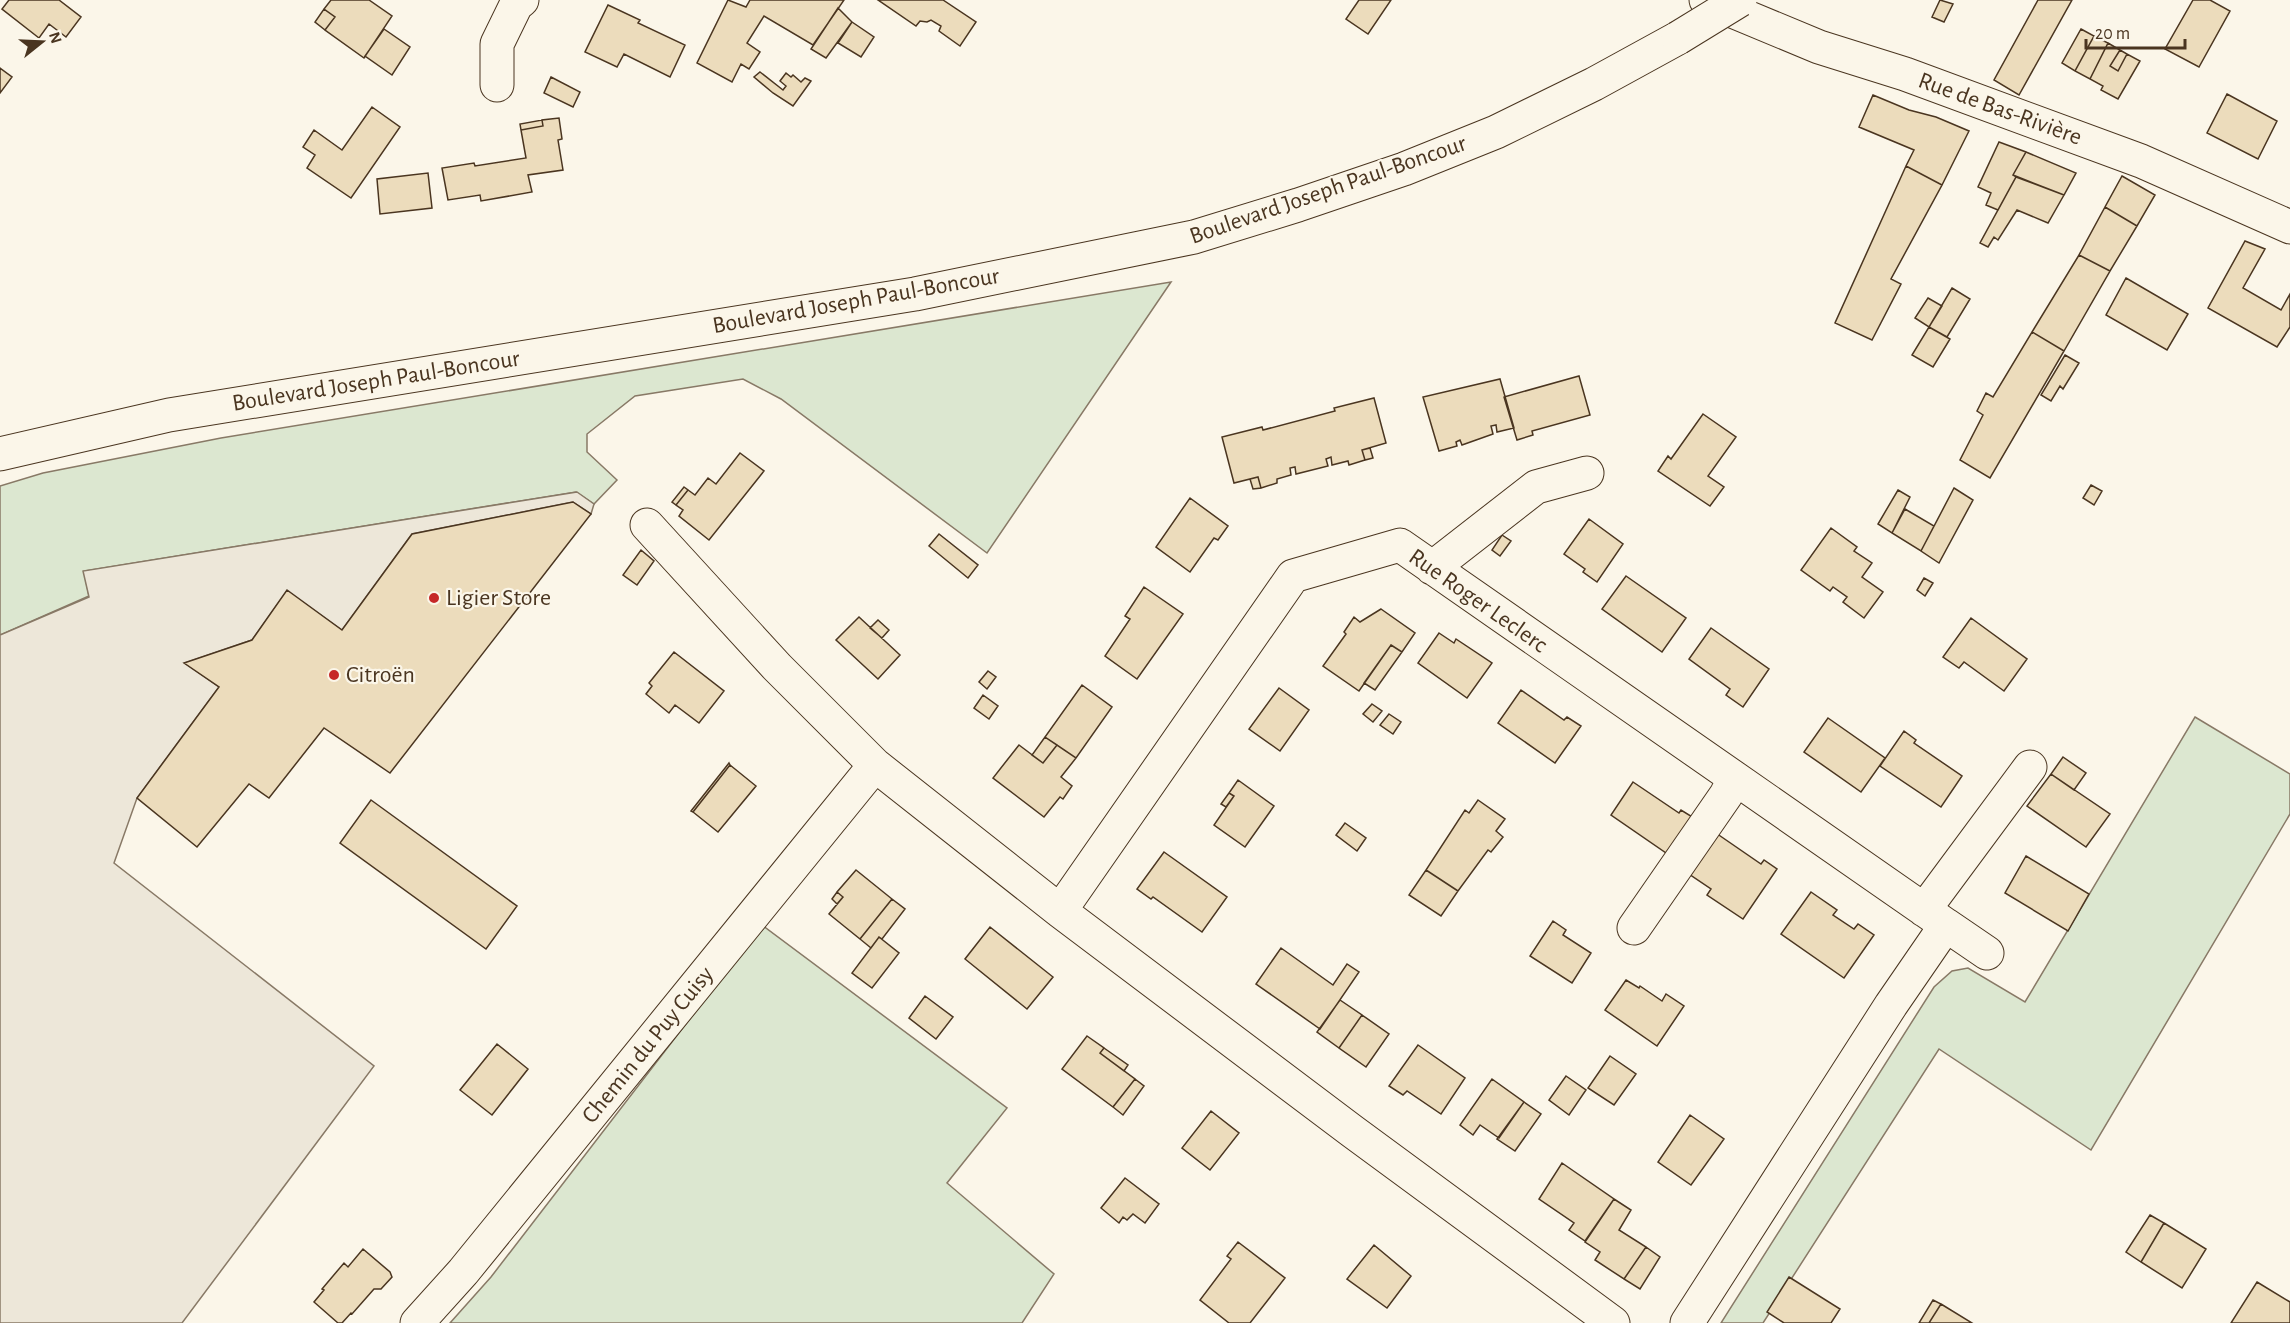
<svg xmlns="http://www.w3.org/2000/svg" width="2290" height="1323" viewBox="0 0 2290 1323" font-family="'Alegreya Sans',sans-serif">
	<rect width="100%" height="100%" fill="#fbf6e9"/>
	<path fill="#dce7d0" stroke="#887966" stroke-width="1.5" d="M1171,282L987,553L781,399L743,379L635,396L587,434V452L617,480L594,504L576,492L84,571L89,596L0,635V486L43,473L221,438Z
		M2195,717L2290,774V814L2091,1150L1939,1049L1763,1323H1721L1934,987L1952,971L1968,968L2025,1002Z
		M762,925L1007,1108L947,1183L1054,1274L1022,1323H450L491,1277Z"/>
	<path fill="#ede7d9" stroke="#887966" stroke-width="1.5" d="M577,492L594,504L591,514L573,502L412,534L342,630L287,591L252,640L185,663L219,687L137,798L114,863L374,1066L182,1323H0V635L89,597L83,571Z"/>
	<path fill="#ecdcbc" stroke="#4a3520" stroke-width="1.5" d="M9,0H59L81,17L66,37L49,24L39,38L2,9Z
		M331,0H369L392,16L364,58L325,30L335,17L324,9Z
		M728,0L746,7L750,0H844L813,45L764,16L747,43L760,52L749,69L741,64L732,82L697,63Z
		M878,0H943L976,22L960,46L939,31L941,26L931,20L927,22L920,21L916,26Z
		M1359,0H1391L1368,34L1346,19Z
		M1940,0L1953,4L1944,22L1932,17Z
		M2038,0H2072L2019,95L1994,80Z
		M2193,0H2210L2230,11L2199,67L2165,49Z
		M608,5L640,20L638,23L685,45L670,77L624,54L617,67L585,52Z
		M838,8L852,22L826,58L811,49Z
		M324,9L335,17L325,30L315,22Z
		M852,22L874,37L861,57L838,43Z
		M384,29L410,47L392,75L365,56Z
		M2081,29L2094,36L2075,71L2062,63Z
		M2094,36L2108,43L2090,79L2075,71Z
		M2108,43L2120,50L2110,66L2118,71L2127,54L2140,61L2118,99L2101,90L2103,86L2090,79Z
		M2120,50L2127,54L2118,71L2110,66Z
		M0,68L12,77L0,93Z
		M760,72L783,90L786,86L780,81L786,73L791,77L793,75L801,82L805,78L811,81L793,106L773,93L754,77Z
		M551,77L580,92L573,107L544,93Z
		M2227,94L2277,121L2258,159L2207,133Z
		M1873,95L1909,110L1936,117L1969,131L1942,185L1906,166L1914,150L1859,127Z
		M372,107L400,127L351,198L307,168L315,155L303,147L314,130L342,150Z
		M559,118L562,139L558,140L563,170L528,175L532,192L481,201L480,195L448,200L442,168L474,163L475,166L526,158L521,130L543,126L542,120Z
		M542,120L543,126L521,130L520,124Z
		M1999,142L2026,152L2013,175L2016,177L1998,210L1986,205L1991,193L1978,187Z
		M2026,152L2076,173L2064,195L2013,175Z
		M1906,166L1942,185L1891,279L1901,284L1872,340L1835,323Z
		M428,173L432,208L380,214L377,179Z
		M2122,176L2155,195L2137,226L2105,207Z
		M2016,177L2064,195L2048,223L2017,210L1998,240L1994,237L1988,247L1980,243Z
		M2105,207L2137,226L2110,271L2079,255Z
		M2245,241L2265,249L2243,288L2281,310L2290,294V327L2277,347L2208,308Z
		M2079,255L2110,271L2064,351L2032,332Z
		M2126,278L2188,314L2167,350L2106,315Z
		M1952,288L1970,299L1947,337L1929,327Z
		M1928,298L1942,306L1929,327L1915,318Z
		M1929,327L1950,339L1933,367L1912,355Z
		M2032,332L2064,351L1990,478L1960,460L1983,415L1977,411L1986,393L1993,397Z
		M2065,355L2079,363L2063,389L2060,386L2051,401L2041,395Z
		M1579,376L1590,415L1532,431L1533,435L1517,440L1504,397Z
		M1500,379L1514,428L1497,432L1496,425L1491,426L1493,434L1462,445L1460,440L1456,442L1457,446L1439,451L1423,397Z
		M1374,398L1386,443L1362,450L1365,460L1349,465L1348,461L1332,465L1331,457L1326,459L1328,466L1296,474L1295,467L1290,468L1291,475L1277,479V483L1261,488L1258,477L1234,483L1222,437L1262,427L1263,430L1335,411L1334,408Z
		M1703,414L1736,437L1708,476L1724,487L1710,506L1658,471L1668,456L1671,459Z
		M1370,448L1373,458L1365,460L1362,450Z
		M740,453L764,471L709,540L679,516L683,510L676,505L688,490L695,495L708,478L716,484Z
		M1258,477L1261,488L1253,489L1250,479Z
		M2091,485L2102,491L2094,505L2083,498Z
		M684,487L688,490L676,505L672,502Z
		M1954,488L1973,500L1939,563L1921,551Z
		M1898,490L1910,497L1892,533L1878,524Z
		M1190,498L1228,526L1218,540L1214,538L1190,572L1156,547Z
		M573,502L591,514L390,773L324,728L269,798L249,784L197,847L137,798L219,687L184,663L252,640L287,590L342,630L412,534Z
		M1905,509L1934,526L1921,551L1892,533Z
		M1589,519L1623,544L1597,582L1583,572L1585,569L1564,554Z
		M1831,528L1857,547L1854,551L1872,563L1862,577L1883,592L1864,618L1843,602L1847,597L1833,587L1830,591L1801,570Z
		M939,534L978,565L968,578L929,546Z
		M1502,535L1511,541L1500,556L1492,550Z
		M641,550L654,561L637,585L623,575Z
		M1626,576L1686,618L1662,652L1602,609Z
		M1924,578L1933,583L1925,596L1917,590Z
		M1144,587L1183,614L1137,679L1105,656L1130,619L1125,616Z
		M1381,609L1415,633L1402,652L1391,645L1359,691L1323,666L1346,634L1344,632L1354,617L1360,622Z
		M859,617L900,655L878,679L836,640Z
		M1971,618L2027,659L2004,691L1964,662L1959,668L1943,657Z
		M878,620L889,630L882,638L870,628Z
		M1711,628L1769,669L1743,707L1726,695L1730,689L1689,659Z
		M1439,633L1454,643L1456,639L1492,663L1467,698L1418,663Z
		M1391,645L1402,652L1375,690L1364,683Z
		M674,652L724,691L699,723L675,705L669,713L646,694L652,686L649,683Z
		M988,671L996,677L987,689L979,682Z
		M1082,685L1112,707L1076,758L1045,737Z
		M1279,688L1309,710L1280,751L1249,729Z
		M1521,690L1564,720L1567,717L1581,726L1555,763L1498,723Z
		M983,695L998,706L989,719L974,708Z
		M1372,704L1382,711L1373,722L1363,714Z
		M1389,714L1401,722L1393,734L1380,725Z
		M1828,718L1885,758L1861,792L1804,752Z
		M1904,731L1916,740L1914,743L1962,776L1941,807L1880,766Z
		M1045,737L1057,745L1043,763L1032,755Z
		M1019,745L1043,763L1057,745L1076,758L1061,777L1072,786L1063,799L1060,797L1044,817L993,778Z
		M2063,757L2086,773L2074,790L2051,774Z
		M729,763L730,765L693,812L691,811Z
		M730,765L756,786L718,832L693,812Z
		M2051,774L2110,814L2086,847L2027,806Z
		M1238,780L1274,806L1245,847L1214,825L1234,796L1229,793Z
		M1633,782L1679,813L1681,810L1694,818L1669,855L1611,815Z
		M1229,793L1234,796L1226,807L1221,804Z
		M371,800L517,906L486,949L340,843Z
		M1478,800L1505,819L1496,831L1503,837L1491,852L1488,850L1458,891L1426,870L1465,810L1469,813Z
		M1345,823L1366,838L1357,851L1336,835Z
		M1713,831L1761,864L1764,860L1777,869L1743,919L1707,895L1711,889L1686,872Z
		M1164,852L1227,897L1202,932L1153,897L1151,899L1137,889Z
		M2026,856L2089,894L2068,931L2005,893Z
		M856,870L892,899L860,939L829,914L843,897L837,892Z
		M1426,870L1458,891L1441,916L1409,895Z
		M837,892L843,897L837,904L832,899Z
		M1811,892L1837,910L1833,915L1854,929L1858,924L1874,935L1844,978L1781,934Z
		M892,899L905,909L882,939L879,937L871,948L860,939Z
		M1553,921L1566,930L1563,935L1591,953L1572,983L1530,956Z
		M990,927L1053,977L1027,1009L965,959Z
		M879,937L899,953L872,988L852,973Z
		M1281,948L1333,985L1347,964L1359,972L1320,1029L1256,984Z
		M1626,980L1639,988L1640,986L1662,1001L1666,994L1684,1006L1657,1046L1605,1010Z
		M925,996L953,1017L936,1039L909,1018Z
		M1340,1000L1362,1015L1339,1048L1317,1032Z
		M1362,1015L1389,1034L1366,1067L1339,1048Z
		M1087,1036L1104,1048L1100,1053L1135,1079L1113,1107L1062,1069Z
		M497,1044L528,1069L492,1115L460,1090Z
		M1418,1045L1465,1078L1441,1114L1407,1091L1403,1095L1389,1086Z
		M1104,1048L1128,1065L1124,1071L1100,1053Z
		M1610,1056L1636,1074L1614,1105L1588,1088Z
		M1566,1076L1586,1090L1569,1115L1549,1100Z
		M1135,1079L1144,1086L1123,1115L1113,1107Z
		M1492,1079L1524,1102L1499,1138L1480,1125L1473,1135L1460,1125Z
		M1524,1102L1541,1114L1515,1151L1497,1139Z
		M1211,1111L1239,1133L1210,1170L1182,1148Z
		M1690,1115L1724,1139L1691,1185L1658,1162Z
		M1562,1163L1614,1199L1585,1241L1569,1230L1574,1223L1539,1199Z
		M1125,1178L1159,1204L1145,1223L1133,1214L1127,1220L1123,1217L1119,1223L1101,1208Z
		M1614,1199L1631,1210L1619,1230L1646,1247L1624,1279L1595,1260L1600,1252L1585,1242Z
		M2150,1215L2164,1223L2141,1262L2126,1252Z
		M2164,1223L2206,1249L2182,1288L2141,1262Z
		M1238,1242L1285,1278L1250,1323H1229L1200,1300L1231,1259L1227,1256Z
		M1374,1245L1411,1276L1387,1308L1347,1279Z
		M1646,1247L1660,1257L1640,1289L1624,1279Z
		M363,1249L390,1272L392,1277L381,1289H374L352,1314L351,1313L342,1323H338L314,1302L324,1290L322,1289L344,1263L348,1267Z
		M1789,1277L1840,1309L1831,1323H1784L1767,1312Z
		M2257,1282L2290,1302V1323H2231Z
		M1933,1300L1941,1304L1929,1323H1919Z
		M1941,1304L1972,1323H1929Z"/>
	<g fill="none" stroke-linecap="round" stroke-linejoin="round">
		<g stroke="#4a3520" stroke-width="35">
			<path id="minor" d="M1706,0L1819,47L1905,74L2141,161L2290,227
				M497,85V44L516,5L522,0
				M647,525L777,667L875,765L1060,911L1352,1131L1613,1323
				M1432,568L1536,487L1587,473
				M1924,910L2030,767
				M1060,911L1293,576L1400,545L1946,925
				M1634,928L1726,795L1734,779
				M417,1323L463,1272L875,765
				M1687,1323L1891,1005L1946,925L1987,953"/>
		</g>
		<g stroke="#4a3520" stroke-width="35">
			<path id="major" d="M0,454L169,415L915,294L1194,237L1298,205L1404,169L1496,132L1594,84L1678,38"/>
		</g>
		<use href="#minor" stroke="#fbf6e9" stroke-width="33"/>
		<use href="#major" stroke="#fbf6e9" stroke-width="33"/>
		<g stroke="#4a3520" stroke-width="35" stroke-linecap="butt">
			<path id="major-bridge" d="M1678,38L1740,0"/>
		</g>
		<use href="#major-bridge" stroke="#fbf6e9" stroke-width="33"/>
	</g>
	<g fill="#c62828" stroke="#fbf6e9" stroke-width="2">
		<circle cx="434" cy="598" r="6"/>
		<circle cx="334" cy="675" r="6"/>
	</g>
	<g text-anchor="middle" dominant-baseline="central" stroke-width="4.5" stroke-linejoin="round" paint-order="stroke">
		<g font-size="24" fill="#4a3520" stroke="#fbf6e9">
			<text transform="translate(2000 109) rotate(20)">Rue de Bas-Rivière</text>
			<text transform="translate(1328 190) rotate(-19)">Boulevard Joseph Paul-Boncour</text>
			<text transform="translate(856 301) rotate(-10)">Boulevard Joseph Paul-Boncour</text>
			<text transform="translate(376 381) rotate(-9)">Boulevard Joseph Paul-Boncour</text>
			<text transform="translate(1478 601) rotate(35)">Rue Roger Leclerc</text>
			<text transform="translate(648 1045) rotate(-51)">Chemin du Puy Cuisy</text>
		</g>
		<g font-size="24" fill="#4a3520" stroke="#fbf6e9" text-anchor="start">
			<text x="446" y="598">Ligier Store</text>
			<text x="346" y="675">Citroën</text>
		</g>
	</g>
	<g transform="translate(42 42) rotate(72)" stroke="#fbf6e9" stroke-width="4.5" paint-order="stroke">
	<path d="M0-4.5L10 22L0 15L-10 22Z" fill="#4a3520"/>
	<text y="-9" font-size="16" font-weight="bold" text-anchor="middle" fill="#4a3520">N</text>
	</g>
	<path d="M2086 39v9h99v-9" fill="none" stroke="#4a3520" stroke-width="3"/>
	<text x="2095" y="39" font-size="18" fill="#4a3520" stroke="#fbf6e9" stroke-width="4.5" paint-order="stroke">20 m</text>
</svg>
